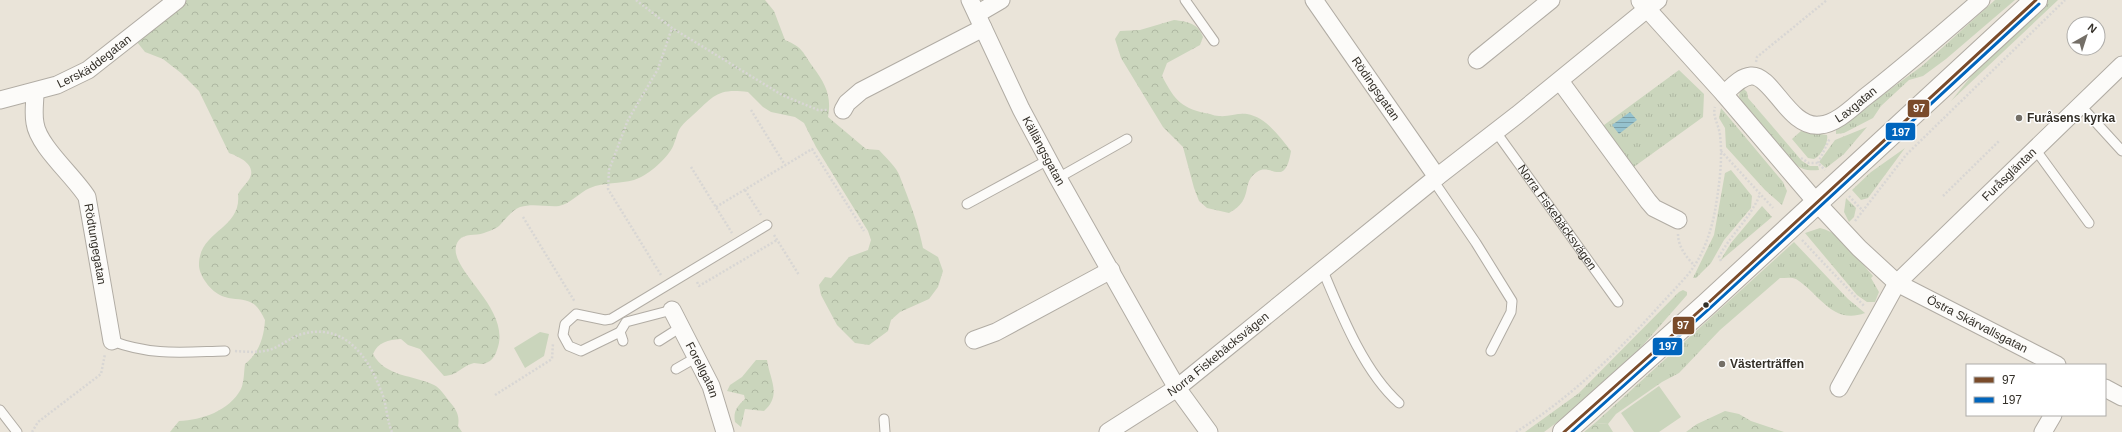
<svg xmlns="http://www.w3.org/2000/svg" width="2122" height="432" viewBox="0 0 2122 432" font-family="Helvetica,sans-serif">
	<defs>
		<pattern id="grass-tufts" width="24" height="20" patternUnits="userSpaceOnUse"><rect width="24" height="20" fill="#cad5bc"/><path d="M3 7l-1-3M5 7V3M7 7l1-3M15 17l-1-3M17 17v-4M19 17l1-3" fill="none" stroke="#aeb7a2"/></pattern>
		<pattern id="forest-crowns" width="20" height="18" patternUnits="userSpaceOnUse"><rect width="20" height="18" fill="#cad5bc"/><path d="M2 6a3 3 0 1 1 6 0M12 15a3 3 0 1 1 6 0" fill="none" stroke="#aeb7a2"/></pattern>
		<pattern id="water-rules" width="6" height="5" patternUnits="userSpaceOnUse"><rect width="6" height="5" fill="#95c2ce"/><path d="M0 2.5h6" fill="none" stroke="#7a9ea7"/></pattern>
	</defs>
	<rect width="100%" height="100%" fill="#eae4d9"/>
	<path fill="url(#grass-tufts)" d="M1995,0H2015L1946,59L1923,76L1909,80L1881,106L1873,118L1844,133L1836,134V129L1922,66Z
		M2046,0H2058L1951,101L1977,69Z
		M1679,70L1704,94L1703,117L1631,169L1600,128Z
		M1741,86L1747,92L1748,98L1802,161L1810,166H1818L1819,170C1808,171 1802,170 1794,163L1741,101L1739,96Z
		M1721,108L1783,182L1787,191L1782,205L1765,190L1726,147L1725,128L1719,118Z
		M1867,127L1844,154L1826,168L1819,162L1835,140Z
		M1801,131L1827,135C1829,143 1820,156 1814,159L1808,158L1792,139Z
		M1905,148L1868,198L1861,200L1852,190L1871,172Z
		M1731,170L1752,196L1751,208L1724,240L1711,263L1696,278H1693L1714,235L1725,173Z
		M1846,198L1856,208L1854,217L1849,222L1844,212Z
		M1762,206L1772,217L1720,261L1731,243Z
		M1820,228C1842,232 1858,260 1873,276L1871,278L1879,292L1875,302H1867L1857,295L1805,233Z
		M1794,242L1848,299L1865,313C1832,325 1820,294 1796,279C1792,277 1785,278 1780,278L1720,330L1679,373L1662,382L1616,414L1608,424L1595,423Z
		M1683,290L1687,292V295L1629,361L1568,414L1544,432H1525L1579,393L1679,292Z"/>
	<path fill="url(#forest-crowns)" d="M187,0H765L774,11L785,40C804,48 802,52 813,67C825,83 832,96 828,117L866,149L879,150C885,157 897,167 900,177C909,200 918,223 923,248L938,257L943,271L938,287L929,299L900,312L891,320L888,331L869,345L855,343L837,325L821,295L819,285L825,277L831,278L849,257L868,250L871,240L868,231L816,147L804,123L795,117L771,112L763,107L748,92C717,88 714,96 693,115C688,120 683,123 679,130C676,136 675,144 671,150C664,161 647,176 634,180C620,184 604,182 590,188C580,192 570,204 559,206C546,207 533,203 520,207C511,211 506,219 500,225C496,229 489,231 484,233C475,236 465,233 459,240C439,265 514,306 497,350C495,356 492,361 486,363C482,365 478,363 474,363C461,366 459,375 444,376L420,349L408,345L401,339C388,340 378,342 373,354C385,377 414,375 434,385C440,388 445,396 449,401C456,409 460,415 458,426L462,432H170L179,421C202,420 229,411 241,389C244,383 244,371 245,364C259,353 264,337 265,320C262,314 258,306 252,303C244,298 234,300 225,297C213,294 200,278 199,266C198,230 242,230 238,194C241,189 244,186 248,181C259,166 240,157 229,153L199,91L181,73L163,59L145,52L137,42Z
		M1174,20C1188,22 1198,23 1203,37L1200,45L1167,63L1162,76C1175,101 1182,109 1210,114C1213,115 1216,116 1219,116C1228,117 1237,113 1247,114C1266,117 1280,137 1291,151C1285,189 1271,162 1257,172C1240,183 1255,199 1229,213L1207,208L1199,201L1194,188L1183,147L1163,127L1121,58L1115,39L1120,31L1140,30Z
		M756,360H767C770,380 782,395 764,411L745,409L741,427L735,422C733,412 737,406 745,399L744,395L727,391L730,385L742,377Z
		M1725,411L1739,414L1751,421L1784,432H1686L1697,424Z
		M1595,423L1608,424L1613,432H1584Z"/>
	<path fill="#cad5bc" d="M540,332L549,334L544,356L525,368L514,348Z
		M1659,386L1681,417L1659,432H1634L1621,413Z"/>
	<path fill="url(#water-rules)" d="M1630,112L1637,120L1619,134L1612,125Z"/>
	<g fill="none" stroke-linecap="round" stroke-linejoin="round">
		<g stroke="#b1aca4" stroke-width="11">
			<g id="lane">
				<path d="M1185,0L1214,41"/>
				<path d="M2080,105L2122,151"/>
				<path id="s1" d="M1496,132L1618,302"/>
				<path d="M2035,149L2089,223"/>
				<path d="M1058,178L1127,139"/>
				<path d="M1433,180L1476,243L1512,301L1511,312L1491,351"/>
				<path d="M967,204L1048,160"/>
				<path d="M1323,271C1341,314 1364,372 1399,403"/>
				<path d="M620,332L581,351L569,346L563,335L565,324L576,314L605,320L611,319L767,225"/>
				<path d="M112,341C152,356 183,352 225,351"/>
				<path d="M623,341L620,332L626,322L672,310"/>
				<path d="M659,341L681,327"/>
				<path d="M676,369L697,357"/>
				<path d="M0,410L17,432"/>
				<path d="M884,419L885,432"/>
			</g>
		</g>
		<g stroke="#b1aca4" stroke-width="19">
			<g id="street">
				<path id="s2" d="M970,0L1021,109L1058,178L1155,350L1177,388L1209,432"/>
				<path id="s3" d="M1314,0L1437,177"/>
				<path id="s4" d="M1640,1L1724,94L1817,203L1859,248L1897,283L2057,365"/>
				<path d="M977,14L1001,0"/>
				<path d="M1477,60L1551,0"/>
				<path d="M1560,81L1648,201L1654,208L1678,220"/>
				<path id="s5" d="M35,92C35,102 33,113 35,123C38,146 74,176 87,197L112,341"/>
				<path id="s6" d="M1724,94C1732,87 1740,77 1751,76C1772,74 1789,129 1820,125C1836,124 1852,108 1864,98C1904,67 1942,34 1981,0"/>
				<path id="s7" d="M0,100L57,85L88,70L177,0"/>
				<path d="M843,110L847,103L861,91L983,28"/>
				<path id="s8" d="M672,310L711,386L725,432"/>
				<path d="M974,340L996,332L1111,270"/>
				<path id="s9" d="M1839,388L1897,283L2122,65"/>
				<path d="M2105,388L2122,397"/>
				<path id="s10" d="M1108,432L1177,388L1437,177L1517,115L1658,0"/>
				<path d="M2043,432L2053,415"/>
			</g>
		</g>
		<g stroke="#b1aca4" stroke-width="24">
			<path id="secondary" d="M1564,432L1706,305L2036,0"/>
		</g>
		<path stroke="#d8d6d4" stroke-width="2.5" stroke-dasharray="2 2" stroke-linecap="butt" d="M636,0L672,28L782,95L818,110H828
			M1756,62L1757,57L1827,0
			M751,110L785,165
			M1721,151L1773,208
			M1801,158L1809,163H1818L1825,170
			M1818,163L1830,138
			M691,167L732,233
			M745,190L761,215
			M1849,196L1862,210
			M1943,196L2000,140
			M716,207L812,149L864,231
			M523,217L575,302
			M1855,221L1906,155L2065,0
			M1678,234C1678,246 1686,257 1694,265
			M774,235L799,275
			M1802,240L1865,307
			M1721,261L1719,257C1730,235 1751,218 1760,194
			M661,275L608,189L609,170L628,120L658,69L672,28
			M697,282L699,286L777,240
			M235,351C248,352 260,353 272,349C282,345 290,338 299,335C345,320 370,359 383,396C387,408 387,421 392,432
			M495,395L552,359L553,343
			M32,432L38,422L101,374L105,354
			M1516,432C1570,398 1619,351 1661,304C1671,293 1681,283 1690,272C1703,255 1711,232 1715,211C1719,187 1723,160 1720,135C1719,125 1712,116 1715,107"/>
		<use href="#lane" stroke="#fcfbf9" stroke-width="9"/>
		<use href="#street" stroke="#fcfbf9" stroke-width="17"/>
		<use href="#secondary" stroke="#fcfbf9" stroke-width="22"/>
		<g stroke="#fff" stroke-width="6">
			<path id="bus-1" d="M1564,432L1706,305L2036,0"/>
		</g>
		<g stroke="#fff" stroke-width="6">
			<path id="bus-2" d="M1572,432L1709,309L2039,4"/>
		</g>
		<use href="#bus-1" stroke="#7a4b2a" stroke-width="3"/>
		<use href="#bus-2" stroke="#0065bd" stroke-width="3"/>
	</g>
	<g fill="#746f67" stroke="#fff" stroke-width="1.5">
		<circle cx="2019" cy="118" r="4"/>
		<circle cx="1722" cy="364" r="4"/>
	</g>
	<circle fill="#343029" stroke="#fff" stroke-width="1.5" cx="1706" cy="305" r="3.5"/>
	<g text-anchor="middle" dominant-baseline="central" stroke-width="3" stroke-linejoin="round" paint-order="stroke">
		<g font-size="12" fill="#343029" stroke="#fff">
			<text stroke="none"><textPath href="#s7" startOffset="103">Lerskäddegatan</textPath></text>
			<text stroke="none"><textPath href="#s3" startOffset="108">Rödingsgatan</textPath></text>
			<text stroke="none"><textPath href="#s6" startOffset="163">Laxgatan</textPath></text>
			<text stroke="none"><textPath href="#s2" startOffset="168">Källängsgatan</textPath></text>
			<text stroke="none"><textPath href="#s9" startOffset="276">Furåsgläntan</textPath></text>
			<text stroke="none"><textPath href="#s1" startOffset="105">Norra Fiskebäcksvägen</textPath></text>
			<text stroke="none"><textPath href="#s5" startOffset="170">Rödtungegatan</textPath></text>
			<text stroke="none"><textPath href="#s4" startOffset="472">Östra Skärvallsgatan</textPath></text>
			<text stroke="none"><textPath href="#s10" startOffset="135">Norra Fiskebäcksvägen</textPath></text>
			<text stroke="none"><textPath href="#s8" startOffset="67">Forellgatan</textPath></text>
		</g>
		<g font-size="12" font-weight="bold" fill="#343029" stroke="#fff" text-anchor="start">
			<text x="2027" y="118">Furåsens kyrka</text>
			<text x="1730" y="364">Västerträffen</text>
		</g>
	</g>
	<g stroke="#fff" stroke-width="1.5">
		<rect x="1907" y="99" width="23" height="19" rx="4" fill="#7a4b2a"/>
		<rect x="1885" y="122" width="31" height="19" rx="4" fill="#0065bd"/>
		<rect x="1672" y="316" width="23" height="19" rx="4" fill="#7a4b2a"/>
		<rect x="1652" y="337" width="31" height="19" rx="4" fill="#0065bd"/>
	</g>
	<g font-size="11" text-anchor="middle" font-weight="bold" fill="#fff">
		<text x="1919" y="112">97</text>
		<text x="1901" y="136">197</text>
		<text x="1683" y="329">97</text>
		<text x="1668" y="350">197</text>
	</g>
	<rect x="1966" y="364" width="140" height="52" fill="#ffffff" stroke="#aeaca9"/>
	<rect x="1974" y="377" width="20" height="6" fill="#7a4b2a" stroke="#aeaca9"/>
	<text x="2002" y="384" font-size="12" fill="#343029">97</text>
	<rect x="1974" y="397" width="20" height="6" fill="#0065bd" stroke="#aeaca9"/>
	<text x="2002" y="404" font-size="12" fill="#343029">197</text>
	<g transform="translate(2086 36) rotate(39)"><circle r="19" fill="#ffffff" stroke="#aeaca9"/>
	<path d="M0-3L7 15L0 10L-7 15Z" fill="#746f67"/>
	<text y="-6" font-size="11" font-weight="bold" text-anchor="middle" fill="#343029">N</text>
	</g>
</svg>
